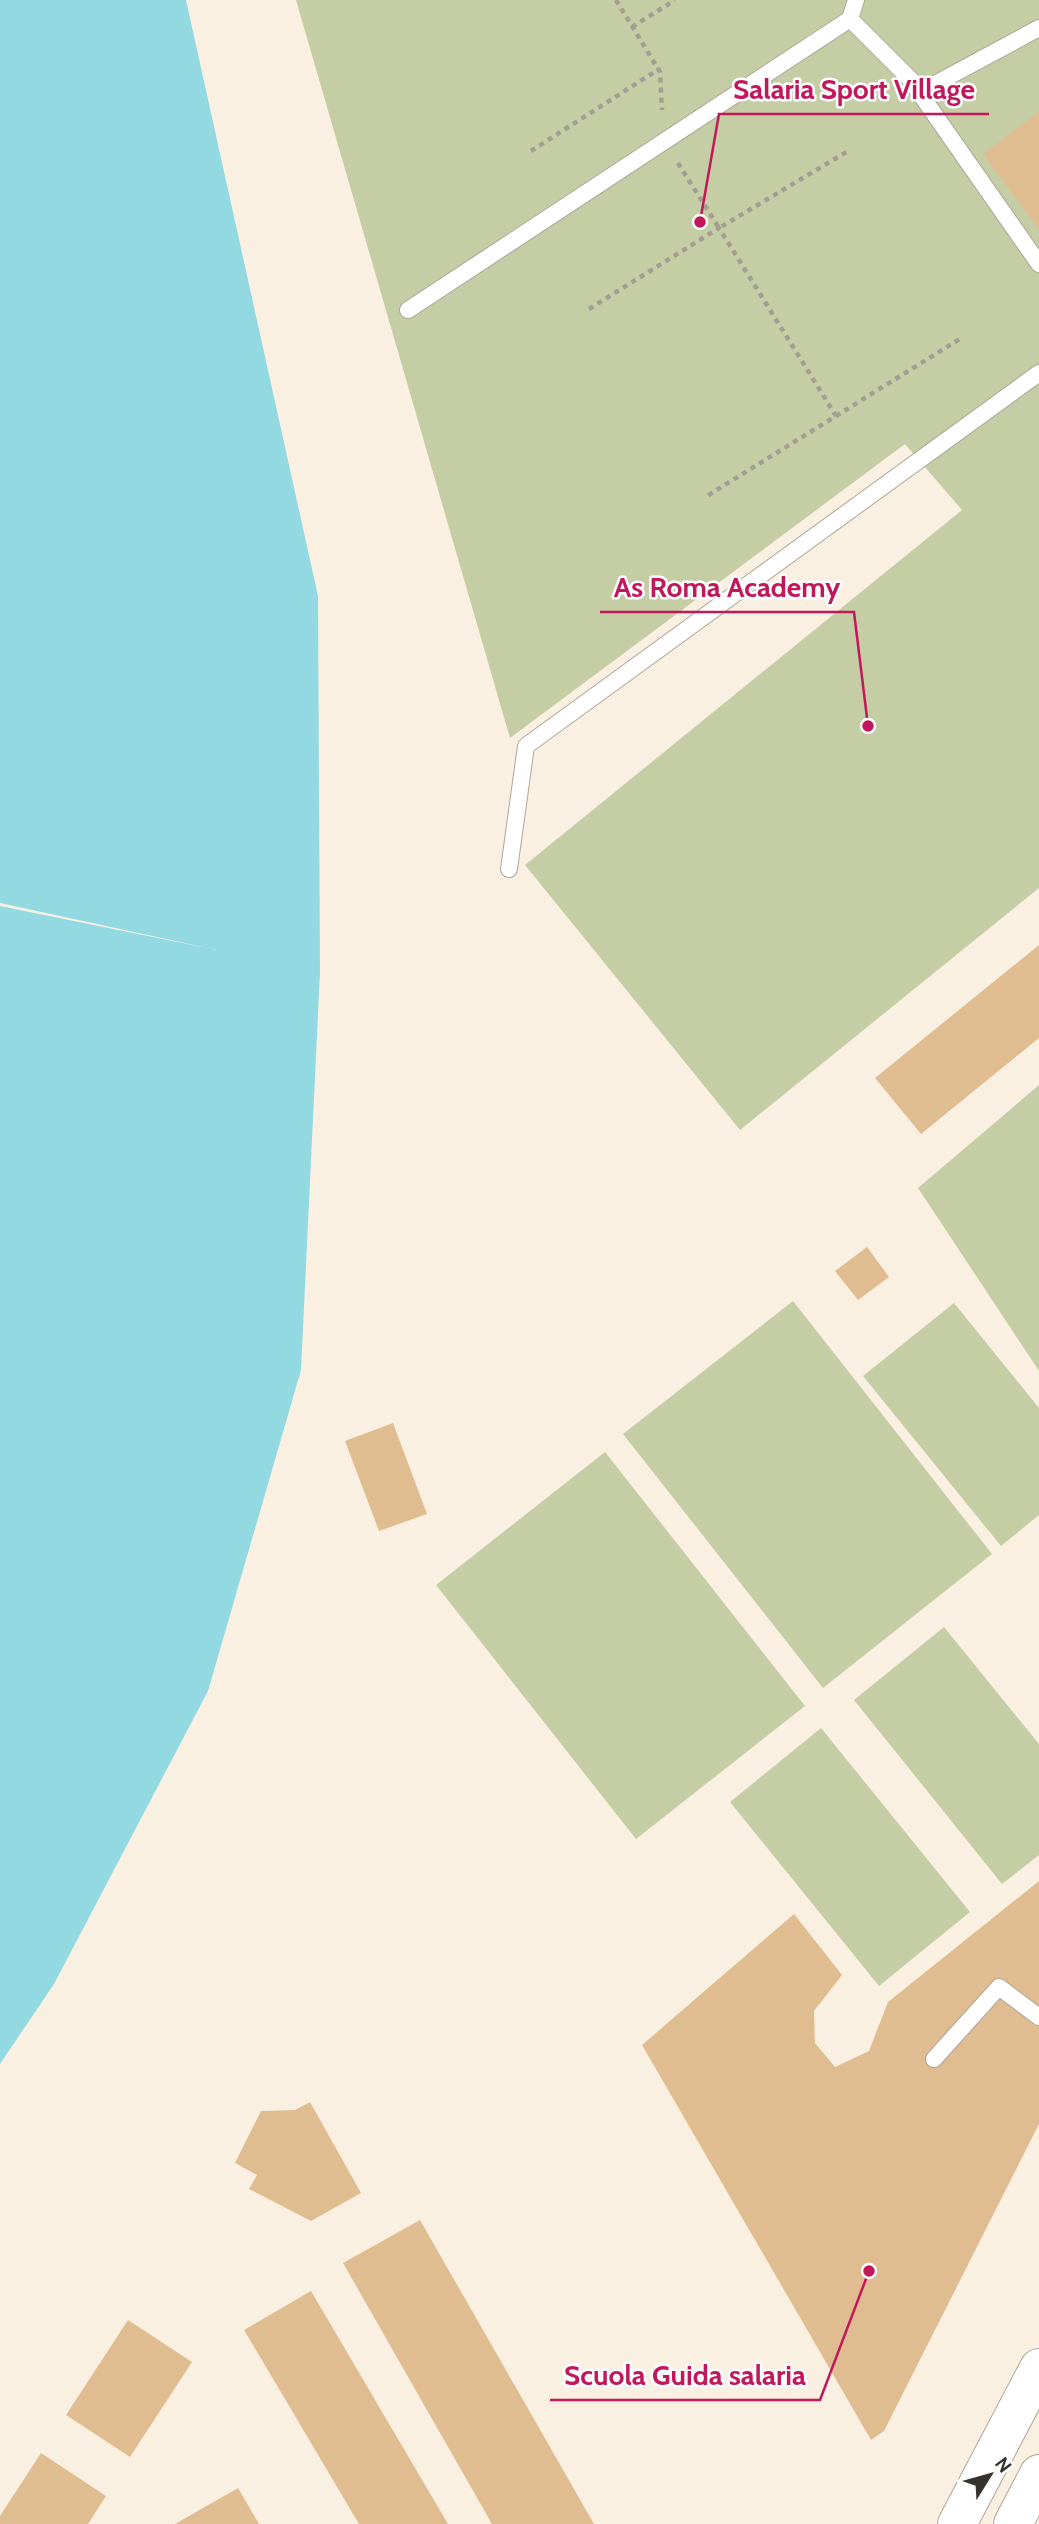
<svg xmlns="http://www.w3.org/2000/svg" width="1039" height="2524" viewBox="0 0 1039 2524" font-family="Cabin,sans-serif">
	<rect width="100%" height="100%" fill="#f9f0e2"/>
	<path fill="#c5cda4" d="M296,0H1039V888L740,1130L525,865L962,510L905,444L510,738Z
		M1039,1085V1371L918,1188Z
		M793,1301L992,1554L823,1688L623,1434Z
		M954,1303L1039,1408V1515L1001,1546L863,1376Z
		M605,1452L805,1706L636,1839L436,1585Z
		M944,1627L1039,1744V1855L1002,1884L854,1700Z
		M821,1728L970,1912L879,1986L730,1802Z"/>
	<path fill="#93d9e1" d="M0,0H186L318,596L320,972L301,1370L208,1691L54,1984L0,2064V906L217,950L0,903Z"/>
	<path fill="#e0bd91" d="M1039,112V229L983,154Z
		M1039,945V1038L921,1134L875,1078Z
		M867,1247L889,1277L858,1300L835,1271Z
		M393,1423L427,1514L379,1531L345,1441Z
		M1039,1881V2124L884,2431L871,2440L642,2045L794,1914L842,1975L814,2011L815,2043L835,2067L869,2051L888,2002Z
		M310,2102L361,2193L311,2221L249,2189L257,2175L235,2163L261,2111L295,2110Z
		M420,2220L594,2524H492L343,2263Z
		M311,2291L448,2524H359L244,2330Z
		M128,2320L192,2362L130,2457L66,2415Z
		M41,2453L106,2496L88,2524H0V2516Z
		M238,2488L259,2524H175Z"/>
	<g fill="none" stroke-linecap="round" stroke-linejoin="round">
		<g stroke="#afa69a" stroke-width="18">
			<path id="service" d="M856,0L850,19L922,91L1039,28
				M914,85L1039,264
				M408,310L850,19
				M509,869L526,746L1039,373
				M934,2059L999,1987L1039,2017"/>
		</g>
		<g stroke="#afa69a" stroke-width="40">
			<path id="primary" d="M957,2524L1039,2368
				M1013,2524L1039,2474"/>
		</g>
		<path stroke="#a49d93" stroke-width="4.5" stroke-dasharray="5 5" stroke-linecap="butt" d="M616,0L660,72L662,110
			M632,27L675,0
			M531,151L659,69
			M678,163L719,228L848,151
			M589,309L719,228L836,416L707,496
			M836,416L963,337"/>
		<use href="#service" stroke="#fff" stroke-width="16"/>
		<use href="#primary" stroke="#fff" stroke-width="38"/>
	</g>
	<path fill="none" stroke="#c2185b" stroke-width="2.5" d="M700 222L719 114H989M868 726L854 612H600M869 2271L820 2400H550"/>
	<g fill="#c2185b" stroke="#fefefe" stroke-width="2.5">
		<circle cx="700" cy="222" r="7"/>
		<circle cx="868" cy="726" r="7"/>
		<circle cx="869" cy="2271" r="7"/>
	</g>
	<g font-size="28" text-anchor="middle" font-weight="bold" fill="#c2185b" stroke="#fefefe" stroke-width="5" stroke-linejoin="round" paint-order="stroke">
		<text x="854" y="99">Salaria Sport Village</text>
		<text x="727" y="597">As Roma Academy</text>
		<text x="685" y="2385">Scuola Guida salaria</text>
	</g>
	<g transform="translate(990 2475) rotate(53)" stroke="#fefefe" stroke-width="5" paint-order="stroke">
	<path d="M0-5L12 26L0 18L-12 26Z" fill="#36332e"/>
	<text y="-10" font-size="19" font-weight="bold" text-anchor="middle" fill="#36332e">N</text>
	</g>
</svg>
